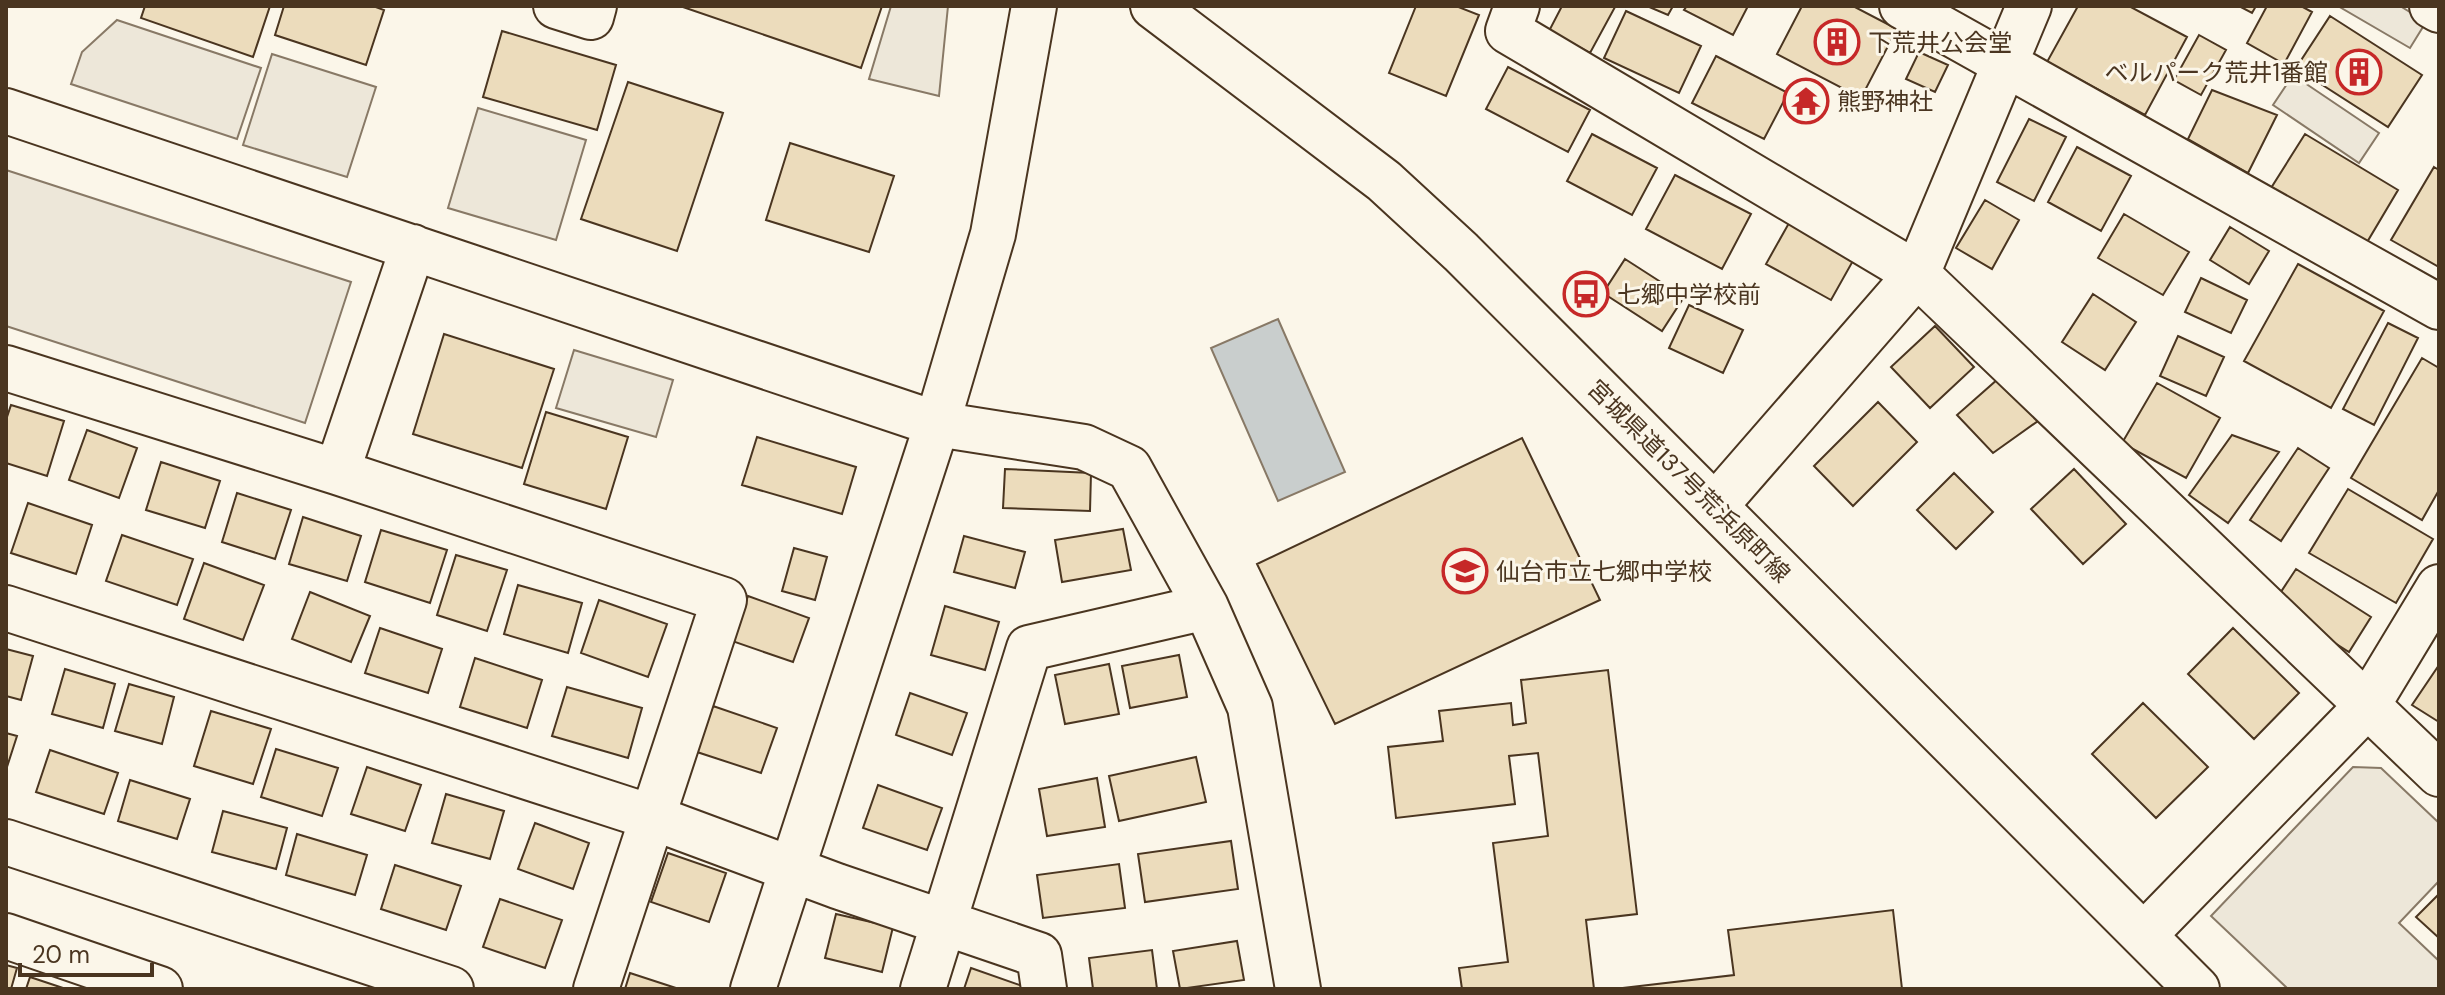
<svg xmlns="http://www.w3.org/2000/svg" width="2445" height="995" viewBox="0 0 2445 995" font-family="'DM Sans','Noto Sans JP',sans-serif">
	<rect width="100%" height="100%" fill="#fbf6e9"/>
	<path fill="#ede7d9" stroke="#887966" stroke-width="2" d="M891,6H948L939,96L869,79Z
		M2338,6H2400L2426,22L2410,48Z
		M117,20L261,68L237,139L71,84L82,52Z
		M272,54L376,87L347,177L243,145Z
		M2293,75L2379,133L2359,163L2273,105Z
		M478,108L586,140L556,240L448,208Z
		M6,170L351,282L305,423L6,326Z
		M574,350L673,380L656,437L556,408Z
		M2353,767L2381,768L2439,823V881L2399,923L2439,961V989H2288L2211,916Z"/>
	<path fill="#c9cecd" stroke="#887966" stroke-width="2" d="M1278,319L1345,472L1278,501L1211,348Z"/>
	<path fill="#ecdcbc" stroke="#4a3520" stroke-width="2" d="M145,6H270L253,57L141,18Z
		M284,6H373L384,10L366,65L275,35Z
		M680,6H882L861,68Z
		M1416,6H1456L1479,15L1446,96L1389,73Z
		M1562,6L1615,7L1590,53L1549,31Z
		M1647,6H1673L1668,15Z
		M1687,6H1748L1733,35L1684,10Z
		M1802,6H1853L1897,29L1861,98L1777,54Z
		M2078,6H2129L2187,37L2145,115L2047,62Z
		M2239,6H2256L2252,13Z
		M2267,6H2301L2312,12L2284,64L2247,43Z
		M1626,11L1701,46L1679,93L1604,58Z
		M2330,16L2422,75L2388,127L2296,68Z
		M502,31L616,65L597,130L483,97Z
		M2199,35L2226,50L2201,95L2174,80Z
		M1919,52L1948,65L1935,92L1906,79Z
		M1716,56L1788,93L1764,139L1692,103Z
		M1508,67L1590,110L1568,152L1486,109Z
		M628,82L723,113L677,251L581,219Z
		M2212,90L2277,115L2248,173L2188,139Z
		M2029,119L2066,137L2034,201L1997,182Z
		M1592,134L1657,168L1632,215L1567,181Z
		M2305,134L2398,190L2360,254L2266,196Z
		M790,143L894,176L869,252L766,220Z
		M2077,147L2131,176L2101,231L2048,202Z
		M2434,167L2439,170V267L2391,240Z
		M1675,175L1751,214L1722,269L1646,229Z
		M1985,200L2019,220L1992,269L1956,248Z
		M2124,214L2189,252L2163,295L2098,258Z
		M1789,223L1854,259L1831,300L1766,264Z
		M2230,227L2269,251L2249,284L2210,260Z
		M1625,259L1684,297L1662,331L1603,293Z
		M2298,264L2384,311L2331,408L2244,361Z
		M2201,278L2247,300L2231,333L2185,312Z
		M2093,294L2136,322L2105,370L2062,342Z
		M1689,305L1743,330L1723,373L1669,348Z
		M2388,323L2418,338L2374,425L2343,409Z
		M1935,326L1974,367L1930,408L1891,367Z
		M444,334L554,369L522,468L413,434Z
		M2178,336L2224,357L2206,396L2160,376Z
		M2422,358L2439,368V490L2422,520L2351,478Z
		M1998,379L2038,421L1993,453L1957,415Z
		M2157,383L2220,418L2186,478L2122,443Z
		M1878,402L1917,442L1853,506L1814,466Z
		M11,405L64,421L47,476L6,463V420Z
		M546,412L628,437L606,509L524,484Z
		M87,430L137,448L119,498L69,480Z
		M2232,435L2279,452L2228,523L2189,495Z
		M757,437L856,467L842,514L742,485Z
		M1522,438L1600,600L1335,724L1257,564Z
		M2298,448L2329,468L2281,541L2250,520Z
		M161,462L220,481L205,528L146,510Z
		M1005,469L1091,473L1090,511L1003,508Z
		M2074,469L2126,524L2083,564L2031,509Z
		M1954,473L1993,512L1956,549L1917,510Z
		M2348,489L2433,539L2396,603L2309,553Z
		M237,493L291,510L275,559L222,542Z
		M28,503L92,525L76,574L11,553Z
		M303,517L361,536L347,581L289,564Z
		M1123,529L1131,570L1062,582L1055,540Z
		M381,530L447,550L430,603L365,582Z
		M122,535L193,559L177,605L106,581Z
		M964,536L1025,552L1015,588L954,572Z
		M794,548L827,557L815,600L782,591Z
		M456,555L507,570L487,631L437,615Z
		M204,563L264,585L243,640L184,619Z
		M2296,569L2371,617L2349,652L2273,604Z
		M518,585L582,603L568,653L504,634Z
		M310,592L370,616L351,662L292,639Z
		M748,596L809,618L793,662L732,641Z
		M599,600L667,624L648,677L581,653Z
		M945,606L999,622L985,670L931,655Z
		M380,628L442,649L428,693L365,673Z
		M2233,628L2299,693L2254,739L2188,674Z
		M6,649L33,656L21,700L6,696Z
		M1179,655L1187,697L1130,708L1122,666Z
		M475,658L542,680L527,728L460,707Z
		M1109,664L1119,714L1065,724L1055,675Z
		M2439,665V722L2412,705Z
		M65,669L115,684L103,728L52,714Z
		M1608,670L1637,914L1586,920L1594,989H1462L1459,968L1508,962L1493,843L1548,836L1538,753L1509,756L1515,804L1396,818L1388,747L1443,741L1439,711L1511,703L1513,725L1526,723L1521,680Z
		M129,684L174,697L162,744L115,731Z
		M567,687L642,708L628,758L552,736Z
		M910,693L967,713L952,755L896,735Z
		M2143,703L2208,767L2156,818L2092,754Z
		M713,706L777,728L761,773L697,752Z
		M211,711L271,729L253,784L194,766Z
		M6,733L17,736L6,770Z
		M276,749L338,768L322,816L261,797Z
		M50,750L118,773L104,814L36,792Z
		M1196,757L1206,802L1119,821L1109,776Z
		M367,767L421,785L405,831L351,814Z
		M1097,778L1105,827L1047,836L1039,789Z
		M130,780L190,799L177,839L118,821Z
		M878,785L942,808L927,850L863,828Z
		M446,794L504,811L490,859L432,843Z
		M223,811L287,828L276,869L212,852Z
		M535,823L589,843L573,889L518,869Z
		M297,834L367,855L355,895L286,875Z
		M1231,841L1238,889L1145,902L1138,854Z
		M668,853L726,873L709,922L651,902Z
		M1119,864L1125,908L1043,918L1037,875Z
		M395,865L461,886L446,930L381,909Z
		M2439,894V938L2416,917Z
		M500,899L562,920L545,968L483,947Z
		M1893,910L1902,989H1614L1734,975L1728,930Z
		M836,914L893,927L882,972L825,958Z
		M1237,941L1244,980L1180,989L1173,951Z
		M1152,950L1157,989H1093L1089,958Z
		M6,965L17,968L11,989H6Z
		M971,968L1028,988L1027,989H964Z
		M630,973L679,989H625Z
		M30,977L66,989H26Z"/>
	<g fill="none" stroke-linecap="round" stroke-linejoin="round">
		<g stroke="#4a3520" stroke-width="48">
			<path id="minor" d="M556,6L591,17L594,6
				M1517,6L1508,31L1917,274L2439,774
				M1902,6L2439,307
				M2432,6L2439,10
				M6,111L937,424L1084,447L1129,468L1206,607L1250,707L1298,989
				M6,368L337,472L724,600L596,989
				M337,472L413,247
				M1715,506L1917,274L2029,6
				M6,608L654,818L837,886L1039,955L1044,989
				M6,842L451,989
				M2144,935L2367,706L2439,587
				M6,936L160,989
				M753,989L937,424L993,234L1034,6
				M923,989L1029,648L1206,607"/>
		</g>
		<g stroke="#4a3520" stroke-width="48">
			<path id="major" d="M1153,6L1384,181L1461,252L2197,989"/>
		</g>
		<use href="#minor" stroke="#fbf6e9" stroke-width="44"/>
		<use href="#major" stroke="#fbf6e9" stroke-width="44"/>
	</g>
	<defs>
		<g id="building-ring" transform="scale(2.3)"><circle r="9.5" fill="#fbf6e9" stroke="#c62828" stroke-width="1.5"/><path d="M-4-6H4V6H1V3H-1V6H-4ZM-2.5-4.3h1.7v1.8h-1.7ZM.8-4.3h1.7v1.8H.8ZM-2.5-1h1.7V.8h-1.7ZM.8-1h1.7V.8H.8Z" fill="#c62828"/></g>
		<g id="temple-ring" transform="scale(2.3)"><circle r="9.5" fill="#fbf6e9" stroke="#c62828" stroke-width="1.5"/><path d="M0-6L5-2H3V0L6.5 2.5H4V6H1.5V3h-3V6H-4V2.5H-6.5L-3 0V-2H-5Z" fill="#c62828"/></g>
		<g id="bus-ring" transform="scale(2.3)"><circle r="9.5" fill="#fbf6e9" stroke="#c62828" stroke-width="1.5"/><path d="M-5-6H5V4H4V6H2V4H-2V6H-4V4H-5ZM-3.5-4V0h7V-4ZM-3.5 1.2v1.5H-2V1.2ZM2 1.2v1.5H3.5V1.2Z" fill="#c62828"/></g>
		<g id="school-ring" transform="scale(2.3)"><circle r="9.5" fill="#fbf6e9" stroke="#c62828" stroke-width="1.5"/><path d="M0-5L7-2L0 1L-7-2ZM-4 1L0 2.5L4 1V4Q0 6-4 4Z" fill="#c62828"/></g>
	</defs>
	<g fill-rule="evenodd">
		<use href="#building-ring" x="1837" y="42"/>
		<use href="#building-ring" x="2359" y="72"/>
		<use href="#temple-ring" x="1806" y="101"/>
		<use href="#bus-ring" x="1586" y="294"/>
		<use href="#school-ring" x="1465" y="571"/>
	</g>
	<g text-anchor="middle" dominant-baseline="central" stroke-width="6" stroke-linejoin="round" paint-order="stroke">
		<g font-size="24" fill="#4a3520" stroke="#fbf6e9" text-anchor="start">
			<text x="1868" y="42">下荒井公会堂</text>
			<text x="2328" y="72" text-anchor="end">ベルパーク荒井1番館</text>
			<text x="1837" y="101">熊野神社</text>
			<text x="1617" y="294">七郷中学校前</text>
			<text x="1496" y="571">仙台市立七郷中学校</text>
		</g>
		<g font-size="24" fill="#4a3520" stroke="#fbf6e9">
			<text transform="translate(1689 481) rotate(45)">宮城県道137号荒浜原町線</text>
		</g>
	</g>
	<rect width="2445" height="995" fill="none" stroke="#4a3520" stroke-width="16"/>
	<path d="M20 963v12h132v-12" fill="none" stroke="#4a3520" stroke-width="4"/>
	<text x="32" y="963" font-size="24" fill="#4a3520" stroke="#fbf6e9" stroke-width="6" paint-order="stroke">20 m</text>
</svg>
